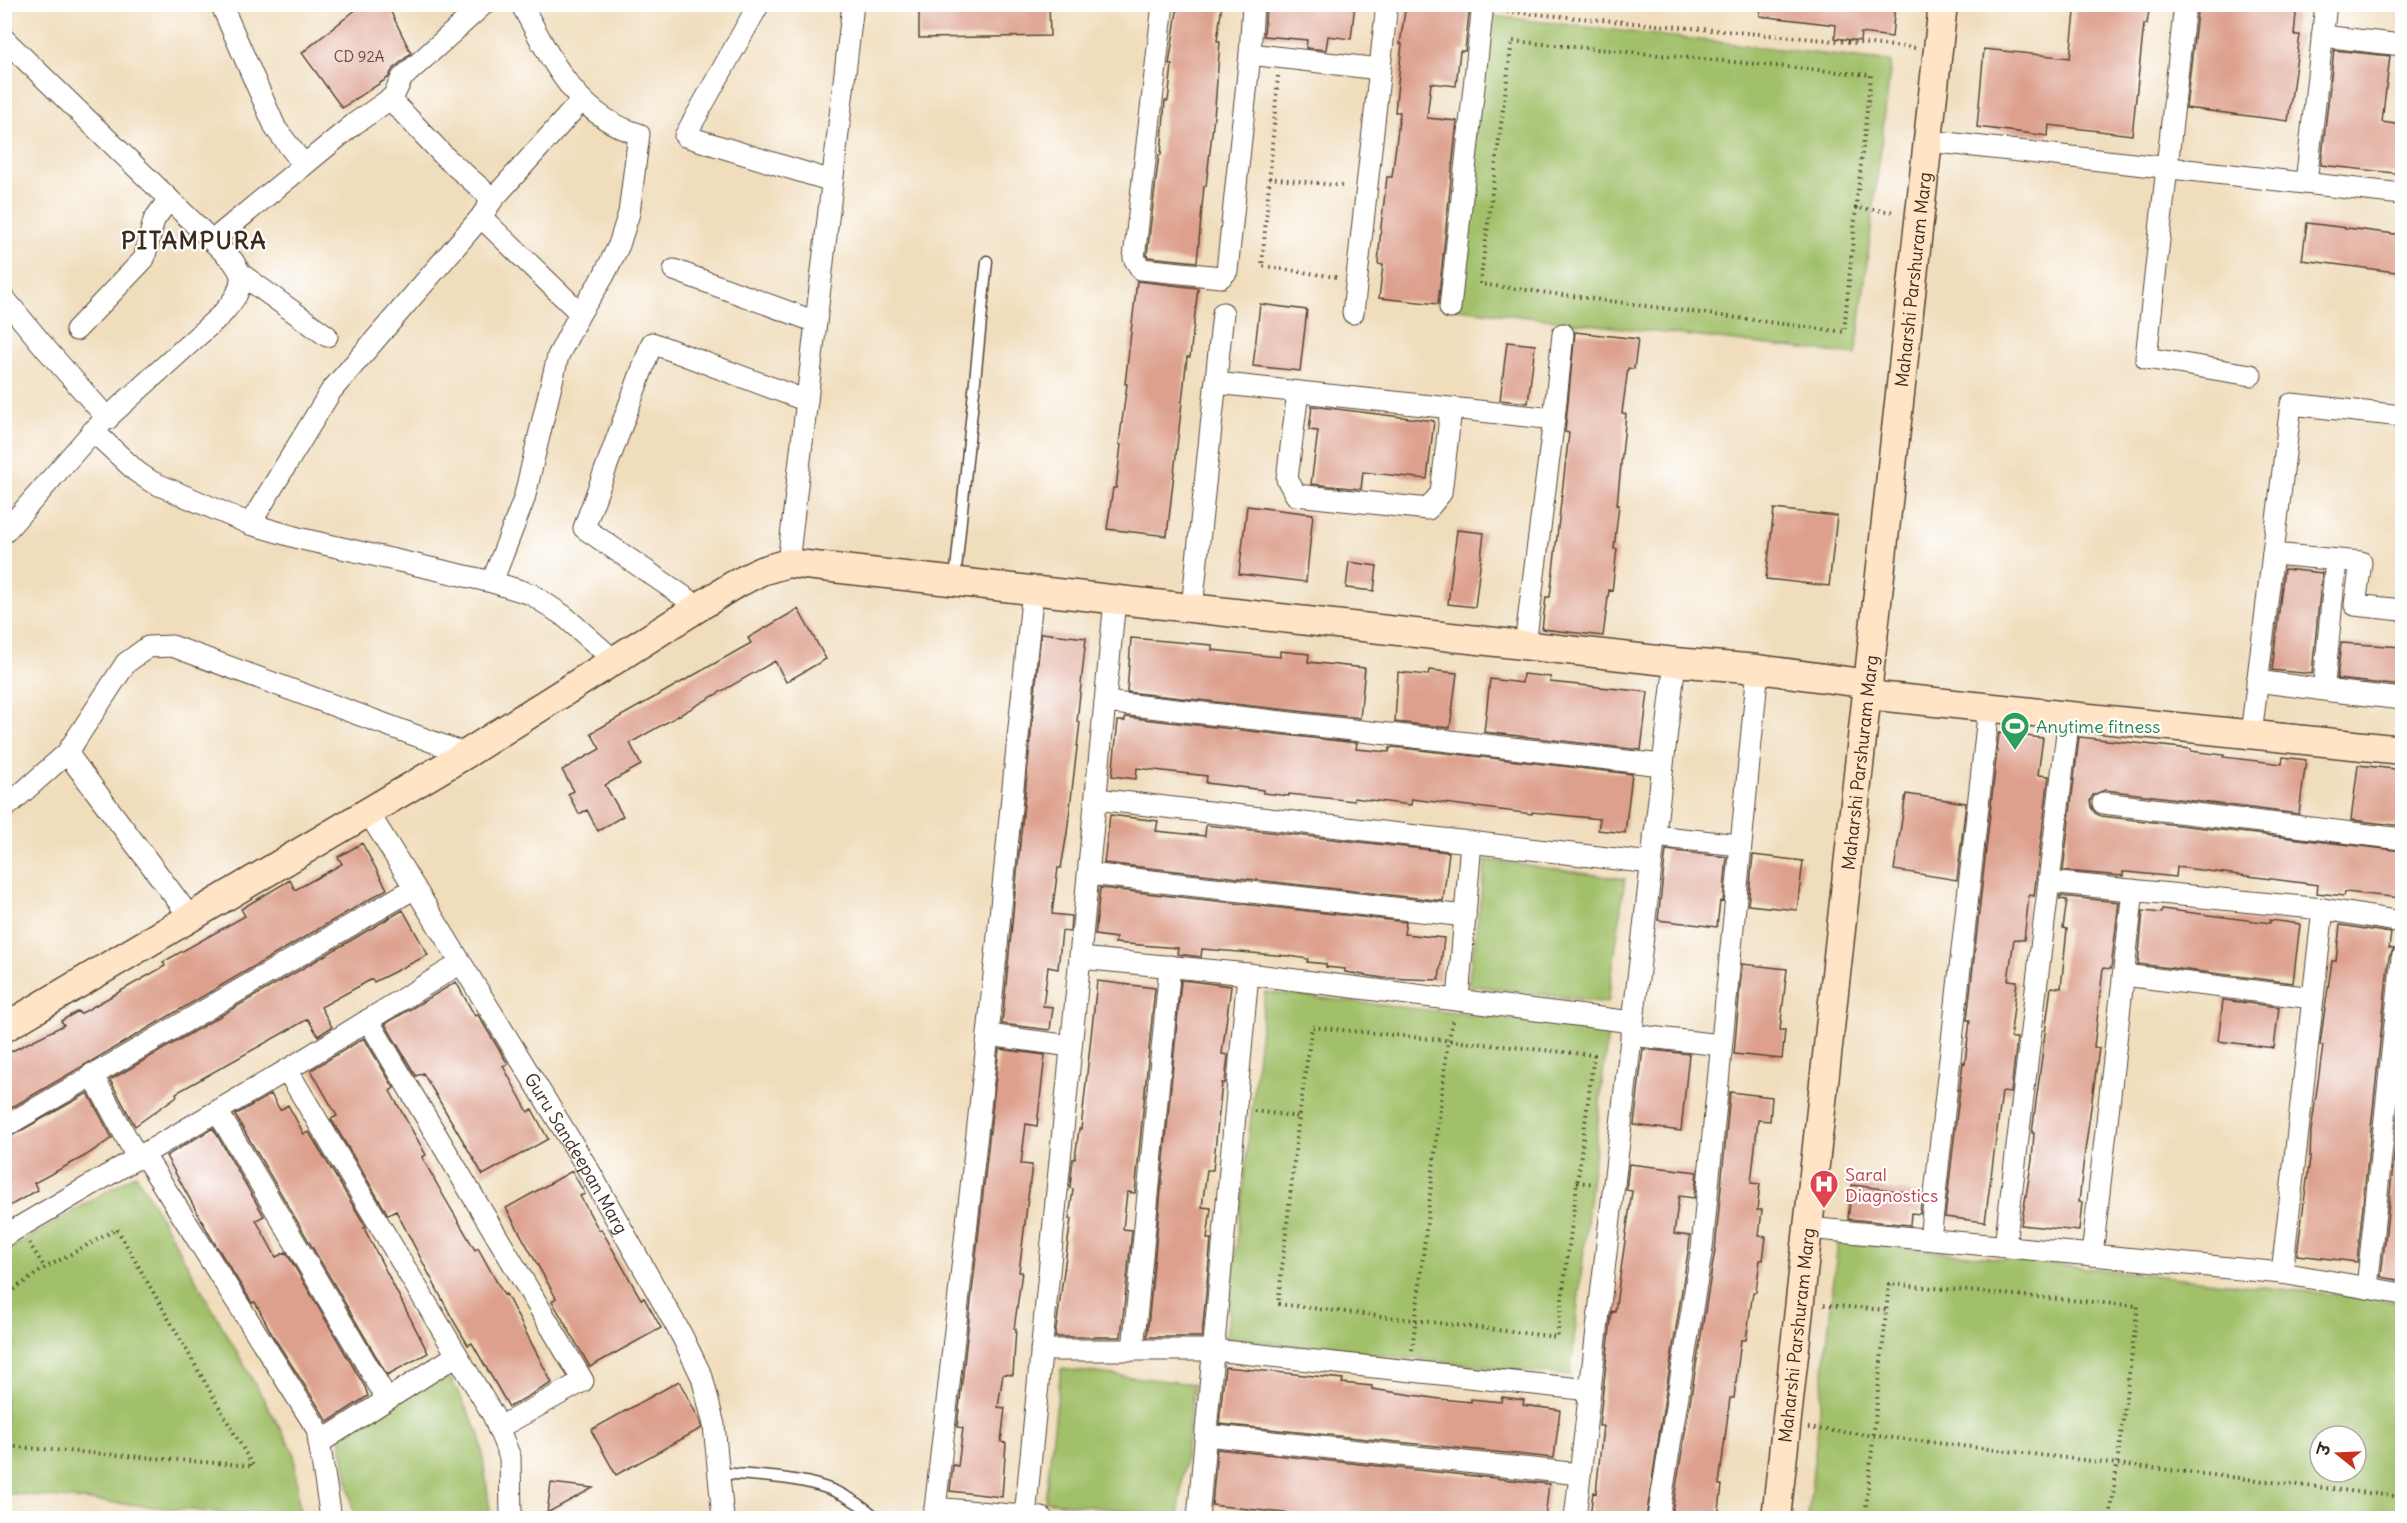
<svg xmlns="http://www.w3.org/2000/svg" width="2407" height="1523" viewBox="0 0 2407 1523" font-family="Delius,'Playpen Sans Deva',sans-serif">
	<rect width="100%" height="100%" fill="#fff"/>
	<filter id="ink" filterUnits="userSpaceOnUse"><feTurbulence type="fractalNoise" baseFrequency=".0167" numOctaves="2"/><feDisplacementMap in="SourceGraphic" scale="12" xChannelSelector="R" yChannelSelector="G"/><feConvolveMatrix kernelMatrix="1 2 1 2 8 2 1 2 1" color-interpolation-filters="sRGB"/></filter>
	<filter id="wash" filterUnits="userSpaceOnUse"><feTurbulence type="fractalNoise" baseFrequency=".008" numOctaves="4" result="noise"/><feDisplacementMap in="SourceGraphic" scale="24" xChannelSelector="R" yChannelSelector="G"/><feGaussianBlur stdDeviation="1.35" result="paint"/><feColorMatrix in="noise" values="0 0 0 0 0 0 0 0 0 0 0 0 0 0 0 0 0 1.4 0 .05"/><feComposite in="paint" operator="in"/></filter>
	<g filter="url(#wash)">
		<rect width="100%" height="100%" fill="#f0ddbc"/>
		<path fill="#a1c069" stroke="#6e7544" stroke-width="1.5" fill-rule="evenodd" d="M1484,15L1891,62L1856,355L1450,308Z
			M1486,860L1625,879L1608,1003L1468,985Z
			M1265,992L1608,1030L1570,1376L1226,1338Z
			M136,1174L294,1453L300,1518H278L5,1493V1252Z
			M1838,1241L2402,1302V1485L2399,1518H1808ZM2320,1436H2356V1472H2320Z
			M446,1369L480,1435L491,1518H354L340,1434Z
			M1061,1369L1194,1384L1178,1517L1045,1501Z"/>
		<g id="blocks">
			<path fill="#dda08d" d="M363,4H387L411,53L393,69L388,78L342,108L302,53Z
				M919,4H942V7L1049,4L1050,36L919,38Z
				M1178,4H1222L1217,41H1220L1215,107L1206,186H1204L1197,262L1148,257L1147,255L1159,155H1161L1165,101H1168L1172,65H1169Z
				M1266,4H1355L1351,39L1328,36L1326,50L1306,48L1307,40L1264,36Z
				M1406,4H1470L1465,51H1460L1456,86L1431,83L1427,118L1457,121L1438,304L1379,298L1383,265L1378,264L1381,226L1387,177H1392L1400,112H1395L1402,44H1400Z
				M1761,4H1895L1892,37L1861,33L1860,41L1835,38L1836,25L1760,16Z
				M2076,4H2150L2147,24H2144L2132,135L2049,125L2048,136L1977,127L1984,49L2070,58Z
				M2198,4H2297L2294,35H2300L2288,121L2186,108Z
				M2334,50L2390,56L2382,122L2403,125V174L2321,165Z
				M2307,223L2403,235V273L2302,260Z
				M1137,281L1198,288L1190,357H1187L1167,536L1107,529L1113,488H1116L1121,445L1119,444L1127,384H1125Z
				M1260,304L1307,310L1300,371L1253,366Z
				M1575,332L1638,339L1634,369L1628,368L1622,413L1626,414L1617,505H1619L1614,549H1617L1612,591L1609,590L1603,636L1542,629L1546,597H1550L1569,433L1565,432Z
				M1507,342L1535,345L1528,403L1500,400Z
				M1312,406L1434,421L1427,479L1363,472L1361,489L1311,484L1318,431L1309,430Z
				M1247,506L1313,514L1306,582L1239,574Z
				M1774,509L1837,516L1829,586L1766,579Z
				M1457,530L1484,533L1475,607L1448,604Z
				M1349,562L1377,566L1374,591L1346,588Z
				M2284,569L2322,573L2312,674L2272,670Z
				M798,609L826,659L786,682L775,661L630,743L641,765L605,785L623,816L598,831L587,810L579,814L568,794L574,791L562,770L600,749L591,733L751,643L748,638Z
				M1041,633L1086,638L1077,722H1080L1067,833L1061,868H1058L1052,914L1071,916L1070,932L1062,931L1058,969L1048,967L1043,1006L1053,1007L1050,1030L1002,1024Z
				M1131,638L1212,645V650L1250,654L1280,657V651L1309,654L1308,662L1365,668L1360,718L1127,692Z
				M2341,643L2403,647V686L2337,679Z
				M1429,670L1457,673L1450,728L1395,722L1398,672L1428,675Z
				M1523,674L1551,677L1550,682L1648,692L1641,750L1484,732L1490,679L1522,683Z
				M1125,717L1357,743L1356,749L1389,752L1390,748L1393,747L1632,774L1625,833L1598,830L1600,819L1532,812V814L1412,799L1411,805L1354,798V801L1289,794V796L1263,793V790L1206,783L1207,776L1137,768L1136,779L1112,776L1118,721H1125Z
				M1999,733L2043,738L2038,775L2049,776L2034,896L2029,895L2024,940L2014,939L2008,980L2017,981L2011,1032V1038H2017L2011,1093L2002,1092L1985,1222L1945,1217L1963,1062L1965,1063L1970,1020H1967Z
				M2079,737L2191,749V751L2224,755L2223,757L2282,764L2283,757L2306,760L2299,814L2105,790L2093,795L2090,801L2091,807L2095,813L2101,816L2403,851L2401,898L2345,892L2344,896L2317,893L2318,885L2177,867L2176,877L2127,872H2123V876L2063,871Z
				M2358,765L2403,770V826L2351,820Z
				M1906,794L1966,803L1957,880L1894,870Z
				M1110,815L1158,821L1156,831L1205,836L1206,825L1449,852L1443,901L1104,863Z
				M362,843L387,889L4,1112V1055L64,1025L61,1021L78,1011L80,1014L165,966L163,962L245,916L241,909L290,880L295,890L342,864L338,857Z
				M1666,850L1727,857L1723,902L1720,901L1717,927L1658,920Z
				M1753,855L1803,861L1797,910L1748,905Z
				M1100,888L1406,922L1404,934L1444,938L1439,980L1383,978L1345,972V969L1326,967V964L1307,962L1308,959L1289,956L1202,949L1201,957L1177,954L1178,948L1115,943L1116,938L1095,935Z
				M2060,896L2119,902L2111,969L2103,968L2094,1047L2099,1048L2083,1166L2079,1202H2082L2079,1231L2021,1225L2032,1160L2034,1133H2032L2051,987L2061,988L2067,929L2063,928L2067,900L2060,899Z
				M2162,909L2270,923V920L2300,924L2293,983L2138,964L2143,911L2161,913Z
				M403,910L428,955L374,982L372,979L321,1007L332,1027L318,1036L308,1019L176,1093L177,1096L135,1126L110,1080Z
				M2340,925L2391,933L2389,948L2394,949L2389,957L2357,1262L2297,1255L2310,1158L2311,1131L2323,1046H2320L2323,1022L2332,961H2336Z
				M1742,964L1787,969L1780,1030H1785L1782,1059L1734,1054Z
				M1181,980L1231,986L1222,1054L1228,1055L1225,1083H1222L1213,1170H1207L1202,1207L1211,1208L1207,1239H1211L1202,1337H1147Z
				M1097,981L1155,988L1135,1193L1127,1192L1123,1229L1132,1230L1121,1337H1055L1071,1219H1069L1073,1189L1070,1188L1073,1159H1075L1079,1129H1081Z
				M456,982L475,1016L478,1015L508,1064L503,1066L528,1112L532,1109L548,1139L483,1175L423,1073L416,1076L385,1024Z
				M2223,1000L2279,1007L2274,1048L2218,1041Z
				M364,1038L394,1088L390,1091L426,1155L422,1157L443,1195L475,1250L478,1248L504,1295L506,1294L552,1383L509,1407L472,1343L468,1345L453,1320L396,1211L388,1215L331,1119L337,1116L311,1070Z
				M999,1049L1045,1055L1037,1126L1026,1124L1021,1164L1032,1165L1019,1272H1022L1014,1329H1016L1013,1375L1003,1374L998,1407L1005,1408L1001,1442L1006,1443L1002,1497L950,1491L953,1465L958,1466L963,1428L957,1427Z
				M1643,1049L1689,1054L1681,1131L1634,1125Z
				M2403,1074V1281L2381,1277Z
				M1730,1092L1772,1097L1770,1121L1758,1120L1751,1183L1760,1184L1757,1210H1762L1759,1236L1766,1237L1763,1260H1760L1756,1292H1753L1746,1340H1741L1734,1398H1730L1719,1485H1722L1718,1518H1671L1715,1250Z
				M88,1093L112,1138L85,1156L34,1183L38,1190L4,1209V1140Z
				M271,1094L280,1110L288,1105L304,1134L309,1132L366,1227L364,1228L428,1353L387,1375L235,1115Z
				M213,1128L264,1216L256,1220L276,1257L286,1252L365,1387L368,1396L328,1422L273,1336L255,1302L252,1303L212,1239L166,1156Z
				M1629,1164L1697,1172L1694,1198L1679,1196L1674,1234L1690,1236L1689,1246L1646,1518H1590L1593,1492L1596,1493L1603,1426H1599L1612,1311L1615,1312L1632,1191L1626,1190Z
				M572,1171L585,1194L580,1196L599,1230L601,1229L641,1299L644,1298L661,1328L590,1367L552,1301L556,1298L506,1208Z
				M1852,1185L1922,1194L1920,1214L1911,1213L1910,1225L1848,1219Z
				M1225,1367L1343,1379L1342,1383L1372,1386V1389L1440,1399L1471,1402V1399L1501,1402L1502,1397L1524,1400L1523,1405L1560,1410L1554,1458L1219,1424Z
				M679,1381L699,1419L702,1428L616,1475L591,1430Z
				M1217,1449L1549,1484L1545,1518H1300L1301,1515L1212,1505Z
				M551,1483L593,1488L547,1513Z"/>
		</g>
	</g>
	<g filter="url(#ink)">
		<use href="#blocks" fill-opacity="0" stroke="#564536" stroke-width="1.5"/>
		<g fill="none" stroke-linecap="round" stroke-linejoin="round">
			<g stroke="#564536" stroke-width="13">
				<path id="lane" d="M955,580L987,261
					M719,1473C774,1477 828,1476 872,1514"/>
			</g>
			<g stroke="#564536" stroke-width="23">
				<g id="street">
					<path d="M221,4L276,129L304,165"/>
					<path d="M484,4L402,78L393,97L395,104L446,158L493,199"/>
					<path d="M759,4L685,136L832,181"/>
					<path d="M1163,4L1134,258L1141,269L1221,277L1227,271L1250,54L1253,4"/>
					<path d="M2185,4L2146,358L2251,375"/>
					<path d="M2322,36L2402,45"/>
					<path d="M4,39L233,261L241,274L327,336"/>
					<path d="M1250,54L1379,69"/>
					<path d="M1929,141L2402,194"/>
					<path d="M2306,183L2326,4"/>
					<path d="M481,217L580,313"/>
					<path d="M212,241L354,124L393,97"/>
					<path d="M674,270L816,322"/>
					<path d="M4,298L47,350L108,419"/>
					<path d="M1450,308L1483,4"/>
					<path d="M1353,313L1387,4"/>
					<path d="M76,330L144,259L154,220L169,199"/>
					<path d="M1216,383L1554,419L1525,645"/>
					<path d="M1298,392L1287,479L1296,495L1428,509L1441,493L1451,409"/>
					<path d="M1554,419L1563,334"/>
					<path d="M93,431L137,472L152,482L250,524L302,539L492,582L531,594L564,616L616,662"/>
					<path d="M250,524L331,391L343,377L481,217L493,199L582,100"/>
					<path d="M4,533L93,431L222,314C233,301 242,291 241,274"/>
					<path d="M2273,554L2361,562L2355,605L2402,610"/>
					<path d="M2336,560L2324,684L2332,691L2402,699"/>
					<path d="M788,563L853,4"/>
					<path d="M492,582L524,499L558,356L580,313L603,277L619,245L629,213L639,134C575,116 551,58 521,4"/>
					<path d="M1033,589L988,1035L1071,1046"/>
					<path d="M699,607L584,528L652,343L807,401"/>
					<path d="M1192,608L1223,313"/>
					<path d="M2257,681L2332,691"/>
					<path d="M1105,702L1662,765"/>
					<path d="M2251,735L2291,404L2402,416"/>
					<path d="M67,753L126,663L148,647L172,646L466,754"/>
					<path d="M1096,799L1651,863"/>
					<path d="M2103,803L2402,839"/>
					<path d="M4,809L67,753L190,917"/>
					<path id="s1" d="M368,812L588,1169L682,1336L702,1377L714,1425L723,1518"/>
					<path d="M1654,836L1740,845"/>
					<path d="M1089,874L1465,916"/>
					<path d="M2049,882L2323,909L2402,922"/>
					<path d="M1080,958L1248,974L1632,1022"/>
					<path d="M2123,975L2313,998"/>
					<path d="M1458,1000L1471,842"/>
					<path d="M368,1020L583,1381L498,1428"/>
					<path d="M1631,1035L1721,1045"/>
					<path d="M287,1070L493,1415L510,1457L511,1518"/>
					<path d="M92,1074L138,1159"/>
					<path d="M218,1112L387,1399"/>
					<path d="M4,1127L415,888"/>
					<path d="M144,1155L317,1429L331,1518"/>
					<path d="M1808,1228L2282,1273L2402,1294"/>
					<path d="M4,1236L287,1070L461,963"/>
					<path d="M1930,1239L1989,707"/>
					<path d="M2005,1246L2069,716"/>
					<path d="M2092,1255L2133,890"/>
					<path d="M2282,1273L2323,909"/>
					<path d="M2367,1288L2402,958"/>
					<path d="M1041,1350H1214L1590,1390"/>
					<path d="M1133,1350L1170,966"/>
					<path d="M1206,1435L1580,1474"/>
					<path d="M319,1443L457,1355"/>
					<path d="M935,1508L1042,1518"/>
					<path d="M1025,1517L1115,600"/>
					<path d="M934,1518L988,1035"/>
					<path d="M1198,1518L1248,974"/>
					<path d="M1575,1518L1675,662"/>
					<path d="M1658,1518L1702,1248L1758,669"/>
				</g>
			</g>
			<g stroke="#564536" stroke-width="31">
				<g id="secondary">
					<path d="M1867,695L2402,750"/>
					<path d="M4,1028L466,754L732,586L761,571L788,563L1675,662L1758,669L1869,684"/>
					<path id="s2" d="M1776,1518L1943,4"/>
				</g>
			</g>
			<path stroke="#564536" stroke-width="4" stroke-dasharray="1.5 4.5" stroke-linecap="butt" d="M1501,11L1915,48
				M1278,76L1262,266L1336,277
				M1269,178L1344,186
				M1856,208L1844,332L1480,284L1512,41L1871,75L1856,208L1896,212
				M1254,1111L1299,1117L1278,1304L1557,1337L1594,1055L1312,1027L1299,1117
				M1577,1182L1595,1184
				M29,1243L45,1268
				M4,1296L45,1268L117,1229L253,1466L4,1446
				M1824,1305L1886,1310
				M1412,1350L1448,1041L1454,1018
				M1808,1428L2402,1497
				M1865,1518L1889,1284L2138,1306L2110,1518"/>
			<use href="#lane" stroke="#fff" stroke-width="10"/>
			<use href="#street" stroke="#fff" stroke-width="21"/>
			<use href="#secondary" stroke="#ffe4c6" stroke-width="28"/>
		</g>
	</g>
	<defs>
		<g id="stadium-pin" transform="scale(1.5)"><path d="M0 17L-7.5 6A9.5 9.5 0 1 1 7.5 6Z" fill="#2e9e5b" stroke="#fff"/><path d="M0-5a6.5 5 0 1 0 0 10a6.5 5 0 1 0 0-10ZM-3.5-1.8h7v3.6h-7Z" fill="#fff"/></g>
		<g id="hospital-pin" transform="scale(1.5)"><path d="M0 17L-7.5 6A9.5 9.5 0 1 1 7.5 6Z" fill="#e0444e" stroke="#fff"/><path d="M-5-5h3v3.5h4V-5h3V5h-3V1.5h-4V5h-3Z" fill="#fff"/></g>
	</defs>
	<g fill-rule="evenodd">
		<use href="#stadium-pin" x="2015" y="726"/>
		<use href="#hospital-pin" x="1824" y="1184"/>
	</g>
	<g text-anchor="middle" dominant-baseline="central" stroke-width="4.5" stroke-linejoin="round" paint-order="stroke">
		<g font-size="15" fill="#64483a">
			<text x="359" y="56">CD 92A</text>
		</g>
		<g font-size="18" fill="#3b2a1e" stroke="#fff">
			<text stroke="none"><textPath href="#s2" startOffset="1246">Maharshi Parshuram Marg</textPath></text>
			<text stroke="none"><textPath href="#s2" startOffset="760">Maharshi Parshuram Marg</textPath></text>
			<text stroke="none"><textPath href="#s1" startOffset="400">Guru Sandeepan Marg</textPath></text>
			<text stroke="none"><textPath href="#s2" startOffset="184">Maharshi Parshuram Marg</textPath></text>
		</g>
		<g font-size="18" fill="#27864d" stroke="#fff" text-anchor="start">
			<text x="2036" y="726">Anytime fitness</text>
		</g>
		<g font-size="18" fill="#be3a42" stroke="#fff" text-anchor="start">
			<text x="1845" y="1174">Saral<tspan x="1845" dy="21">Diagnostics</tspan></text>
		</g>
		<g font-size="24" font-weight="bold" letter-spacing="1.5" fill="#3b2a1e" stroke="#fff">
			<text x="194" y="240">PITAMPURA</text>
		</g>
	</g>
	<rect width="2407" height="1523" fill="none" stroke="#fff" stroke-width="24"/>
	<g transform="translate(2338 1454) rotate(288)"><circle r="28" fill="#ffffff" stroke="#b1aaa5" stroke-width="1.5"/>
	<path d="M0-4.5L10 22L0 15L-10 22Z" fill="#c8321e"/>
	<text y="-9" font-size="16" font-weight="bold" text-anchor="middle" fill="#3b2a1e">उ</text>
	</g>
</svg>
